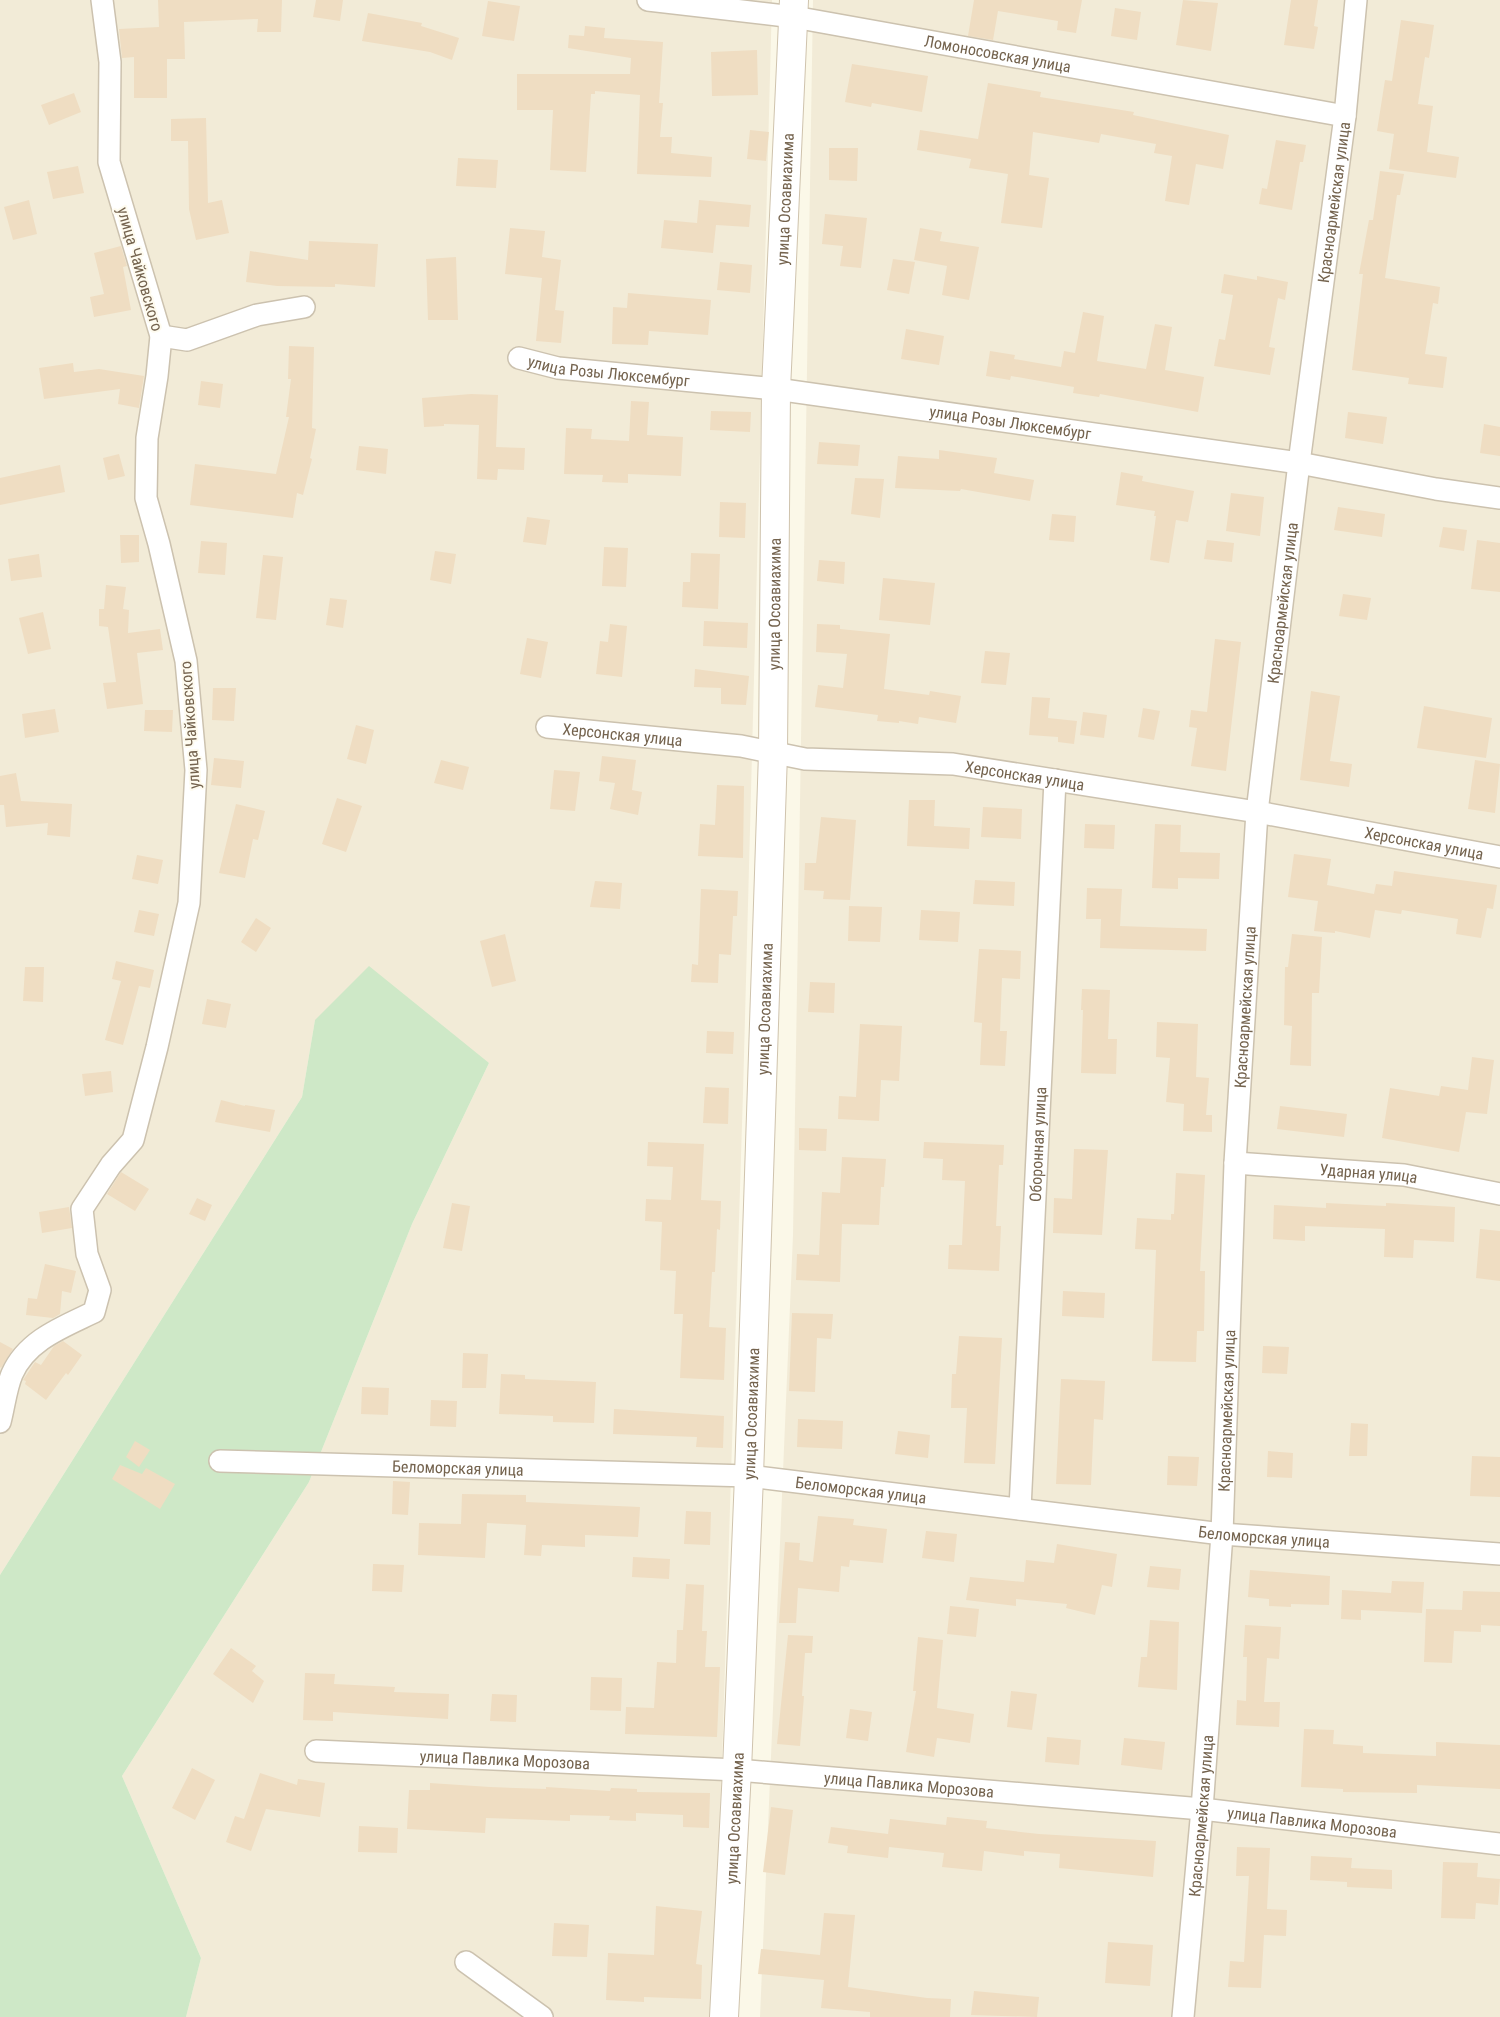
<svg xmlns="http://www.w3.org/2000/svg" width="1500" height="2017" viewBox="0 0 1500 2017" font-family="'Roboto Condensed',sans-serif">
	<rect width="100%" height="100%" fill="#fbf8e8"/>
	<path fill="#f2ebd7" d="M0,0H772L743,1093L714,2017H186L201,1958L122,1776L309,1482L412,1224L489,1063L315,1020L302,1097L0,1575Z
		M813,0H1500V2017H760L793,1235Z"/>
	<path fill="#cee8c7" d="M369,966L489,1063L412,1224L309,1482L122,1776L201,1958L186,2017H0V1575L302,1097L315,1020Z"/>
	<path fill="#efddc2" d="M158,0H282L281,32H257L258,19L184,22L185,59H167V98H134V57L122,58L119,29L159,27Z
		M316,0H343L340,21L313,17Z
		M974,0H1082L1076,33L1057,30L1058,21L998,11L993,40L968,36Z
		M1183,0L1218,3L1211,51L1176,45Z
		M1291,0H1318L1314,26L1318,27L1314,49L1284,45Z
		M488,1L520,6L514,41L482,36Z
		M1115,8L1141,12L1137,40L1111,36Z
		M368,13L422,23L421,26L459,38L452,60L430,52L362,41Z
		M1401,20L1434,25L1429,58L1425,57L1418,104L1433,106L1427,152L1459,157L1456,178L1389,169L1394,134L1377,131L1385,80L1392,81Z
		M585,26L605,28L604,38L663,42L659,103H663L660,137H672L671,153L712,157L711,177L637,174L640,95L595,91V94H591L586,172L550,170L553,110H517V74H630L631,58L568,48L569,35L584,36Z
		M757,50L758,95L712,96L711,52Z
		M852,64L928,76L922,112L872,103L871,107L845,102Z
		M988,83L1041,92L1040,97L1134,112L1133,115L1229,135L1223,169L1196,164L1189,205L1165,201L1172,156L1154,153L1156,144L1101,134L1099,143L1033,132L1029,175L1049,178L1042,228L1001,223L1008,174L969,168L971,159L917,150L920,130L978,139Z
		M74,93L81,112L49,125L41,105Z
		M206,118L208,203L222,200L229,233L196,240L189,209L188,141H171V119Z
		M750,130L769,132L766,161L747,159Z
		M1276,140L1306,145L1303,162H1300L1292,210L1259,204L1262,188L1267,189Z
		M829,148H858L857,181L829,180Z
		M458,158L498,160L496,188L456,186Z
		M78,166L84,193L53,199L47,172Z
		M1380,171L1404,174L1400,195H1397L1385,278L1440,287L1438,304L1433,303L1425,354L1447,357L1443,388L1408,384L1409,378L1352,370L1363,274H1359L1369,220H1373Z
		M29,200L37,234L13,240L4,207Z
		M699,200L751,205L749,227L716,225L713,253L661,248L664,220L697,223Z
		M825,214L867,218L861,268L840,266L843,246L822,244Z
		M510,228L545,231L542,257L561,260L555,310L564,311L561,343L536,341L542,278L505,274Z
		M920,228L942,232L940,241L979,247L969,300L942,295L947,266L914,260Z
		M309,241L378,244L375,287L335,284V287L277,286L246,282L250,251L308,260Z
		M121,246L127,266L123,267L131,310L94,317L90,297L104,294L94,253Z
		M456,257L458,320H428L426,259Z
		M893,259L915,262L909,294L887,290Z
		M720,262L752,265L750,293L717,290Z
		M1224,274L1257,280V276L1288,282L1285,300L1278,298L1269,347L1275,348L1270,375L1214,366L1219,339L1225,340L1233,295L1221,293Z
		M628,293L711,300L708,335L649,331L648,345L612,344L613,307L627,308Z
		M1083,312L1104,316L1097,361L1146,369L1155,324L1172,327L1165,370L1204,377L1198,412L1100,394L1099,397L1073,393L1074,387L1011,376L1010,380L986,376L990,351L1015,355L1014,359L1061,367L1064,351L1075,353Z
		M906,329L944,336L939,365L901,359Z
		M289,346L314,347L312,428L316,429L310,458L312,459L303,495L297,493L293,518L190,505L195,464L276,474L289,417H286L291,379H288Z
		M73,363L74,372L99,369L144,376L139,408L118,404L120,389L44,399L39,368Z
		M201,381L223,384L220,408L198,405Z
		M471,394L498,395L496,447L525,448L524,470L498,469L497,480L477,479L479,425L444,424V426L424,427L422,398Z
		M631,401L649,402L647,435L683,437L681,476L628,474V483L602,482L603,475L564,474L566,428L592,429L591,439L629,441Z
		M711,411L751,412L750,432L710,430Z
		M1348,412L1387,417L1383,444L1345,438Z
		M1484,424L1500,427V456L1480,453Z
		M819,442L860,445L858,466L817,464Z
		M359,446L388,449L386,474L356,470Z
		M939,450L997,458L994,473L1034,480L1030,501L961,489L960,491L895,488L898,456L939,459Z
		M119,454L125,476L108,480L103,458Z
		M60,465L65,492L0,505V478Z
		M1121,472L1143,476L1142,481L1194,491L1188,522L1176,520L1169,563L1150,560L1156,516H1154L1155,511L1116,505Z
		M855,478L884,479L880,518L851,514Z
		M1231,493L1264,497L1260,536L1226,531Z
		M720,502L746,503L745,538L719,537Z
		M1338,507L1385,514L1382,537L1334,530Z
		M1052,514L1076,516L1074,542L1049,540Z
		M527,517L550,520L546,545L523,542Z
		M1443,527L1467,530L1464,551L1439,547Z
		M120,535H139V562L121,563Z
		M1207,540L1234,543L1232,562L1204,559Z
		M1477,540L1500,543V592L1471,589Z
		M201,541L227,543L225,575L198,573Z
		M604,547L628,548L626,587L602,586Z
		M435,551L456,554L451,584L430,580Z
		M691,553L720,554L718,609L682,607L683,582H690Z
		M39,554L42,577L11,581L8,559Z
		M263,555L283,557L276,620L256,618Z
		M819,560L845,562L844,584L817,581Z
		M883,578L935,583L930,625L879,620Z
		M106,585L126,587L123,609L129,610L128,633L160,629L163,650L137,653L143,704L107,709L103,683L116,682L108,627L99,626V609H104Z
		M1343,594L1371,598L1367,620L1339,616Z
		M330,598L347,600L343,628L326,625Z
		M43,612L51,649L28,654L19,618Z
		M704,621L748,623L747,648L703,646Z
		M610,624L627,626L622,677L596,674L600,641L608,642Z
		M817,624L840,625V629L890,634L884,689L929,695L930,691L961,696L956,723L919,717L918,724L899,721V723L877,721L878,715L815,707L818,685L843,688L847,654L816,652Z
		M527,638L548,642L541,678L520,674Z
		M1215,639L1241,642L1226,771L1191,766L1197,728L1189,727L1191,710L1207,712Z
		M985,651L1010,653L1006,685L981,683Z
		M695,669L749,676L746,705L721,704V688L694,687Z
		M213,688H236L234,721L212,720Z
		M1311,691L1340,696L1330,761L1352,764L1349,787L1300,780Z
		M1032,697L1050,698L1048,718L1077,721L1074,744L1058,742V737L1029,735Z
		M1424,706L1492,718L1486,758L1417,748Z
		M1143,708L1160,711L1154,740L1138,737Z
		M55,709L59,732L25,738L22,714Z
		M145,710H173L172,732L144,731Z
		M1083,712L1107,715L1104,738L1080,735Z
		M356,725L374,730L366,764L347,759Z
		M602,756L636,760L632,790L642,792L638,815L610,809L615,783L599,781Z
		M214,758L244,761L241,788L211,785Z
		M441,760L469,767L463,790L434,783Z
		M1475,760L1500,764L1495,813L1468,809Z
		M554,770L580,772L575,811L550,809Z
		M16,773L21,801L72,804L70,837L47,835L48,823L6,827L4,805H0V776Z
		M717,785L744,786L743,858L698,856L700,824L715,825Z
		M337,798L362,806L346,852L322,844Z
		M909,800H935L934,826L970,828L969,849L907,846Z
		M236,804L265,811L258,840L253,839L245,878L219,873Z
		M983,807L1022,809L1021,839L981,837Z
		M821,817L856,820L850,900L823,899L824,891L804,890L805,863H816Z
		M1085,824L1115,825L1114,849L1084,848Z
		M1155,824L1181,825L1180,852L1220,853L1219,879L1178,878V889L1152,888Z
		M1294,854L1331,859L1327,885L1374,894L1376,884L1392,886L1394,871L1497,885L1493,909L1487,908L1481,938L1456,934L1458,919L1402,910L1401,914L1375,910L1370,938L1335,931V933L1314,931L1318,901L1288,897Z
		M137,855L163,860L158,884L132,879Z
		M975,880L1015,882L1014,906L973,904Z
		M595,881L622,883L620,909L590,907Z
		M1087,888L1122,889L1120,926L1207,929L1206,951L1100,948L1101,919H1086Z
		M701,889L738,891L737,916H733L731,955L719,954L718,983L691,982L692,964L698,965Z
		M849,906L882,907L880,942L848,941Z
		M139,910L159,914L154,936L134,932Z
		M921,910L960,912L958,942L919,940Z
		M256,918L271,928L256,952L241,942Z
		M505,934L516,981L492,987L480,941Z
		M1292,934L1322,937L1319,993H1312L1311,1066L1290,1065L1292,1026L1284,1025L1285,967H1288Z
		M979,949L1021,951L1020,979L1002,978L1000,1031H1007L1005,1066L980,1065L982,1023L974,1022Z
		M116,961L154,970L150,988L139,986L123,1045L105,1040L121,981L112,979Z
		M25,967H44L43,1002L23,1001Z
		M810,982L835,983L834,1013L808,1012Z
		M1082,989L1110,990L1108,1039H1117L1116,1074L1081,1073L1083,1010H1081Z
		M207,999L231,1004L226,1028L202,1024Z
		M1157,1022L1198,1024L1196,1077L1209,1078L1206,1115H1212V1132L1183,1131L1184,1104L1166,1102L1170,1058L1156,1057Z
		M860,1024L902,1026L899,1081L881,1080L879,1121L838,1119L839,1096L856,1097Z
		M707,1031L734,1032L733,1054L706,1053Z
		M1472,1057L1494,1060L1487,1114L1466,1112L1459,1152L1382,1138L1390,1088L1439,1096L1441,1086L1468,1090Z
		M111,1071L113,1092L85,1096L82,1074Z
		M705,1087L729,1088L728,1124L703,1123Z
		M221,1100L245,1106V1105L275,1110L270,1132L215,1122Z
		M1280,1106L1347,1114L1344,1137L1277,1129Z
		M799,1128L827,1129L826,1151L799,1150Z
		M648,1142L704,1144L701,1200L721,1201L720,1230L717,1229L715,1272H712L709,1327L726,1328L724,1380L680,1378L683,1314H674L676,1271L660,1270L662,1222L645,1221L646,1199L671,1200L673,1167L647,1166Z
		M924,1142L1004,1145L1003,1165H999L996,1226H1001L999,1271L948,1269L949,1245H962L965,1181L942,1180L943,1159L923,1158Z
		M1074,1149L1108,1150L1102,1235L1053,1233L1054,1198L1072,1199Z
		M842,1157L886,1159L884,1187H881L879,1225L842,1224L840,1282L796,1280L797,1254L819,1255L822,1192L840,1193Z
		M121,1172L149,1189L135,1211L107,1194Z
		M1176,1173L1205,1175L1200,1271H1205L1204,1331H1197L1196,1362L1152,1361L1156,1250L1135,1249L1137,1218L1171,1220V1214H1174Z
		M197,1198L212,1205L205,1221L189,1214Z
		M452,1203L470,1206L462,1251L443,1248Z
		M1326,1203L1386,1206V1203L1455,1207L1454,1242L1414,1240L1413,1258L1384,1257L1385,1229L1305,1226V1241L1273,1239L1274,1205L1326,1208Z
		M69,1207L72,1228L42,1233L39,1212Z
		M1480,1229L1500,1231V1281L1476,1278Z
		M45,1264L76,1271L71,1293L62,1291L60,1314L53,1318L26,1315L28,1298L37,1299Z
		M1063,1291L1105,1293L1104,1318L1062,1316Z
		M792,1313L833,1314L831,1339L817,1338L815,1392L789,1391Z
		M959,1336L1002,1338L995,1464L964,1463L967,1408H951L952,1374H956Z
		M63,1341L82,1355L68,1375L66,1373L46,1400L25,1384L26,1381L23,1380L35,1362L41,1365L54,1346Z
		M0,1342L13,1349L1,1368L0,1367Z
		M1263,1346L1289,1347L1287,1374L1262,1373Z
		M463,1353L488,1354L486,1388H462Z
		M501,1374L525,1375V1379L596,1382L594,1423L553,1422V1416L499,1414Z
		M1061,1379L1105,1381L1103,1420L1094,1419L1091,1485L1056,1484Z
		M362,1387L389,1388L388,1415L361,1414Z
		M431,1400L457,1401L456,1427L430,1426Z
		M614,1409L724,1416L723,1448L696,1447L697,1437L613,1434Z
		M798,1419L843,1421L842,1449L797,1447Z
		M1351,1423L1368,1424L1367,1456H1349Z
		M898,1431L930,1435L928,1458L895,1454Z
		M135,1441L150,1450L139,1467L126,1457Z
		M1268,1451L1293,1453L1292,1478L1267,1477Z
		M1168,1456L1199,1457L1197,1486L1167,1485Z
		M1472,1456L1500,1457V1497L1470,1496Z
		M120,1465L142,1474L146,1468L175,1484L160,1509L112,1479Z
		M393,1481L410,1482L408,1515L392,1514Z
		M462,1494L526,1495V1502L640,1507L638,1537L585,1535V1547L542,1545L541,1556L524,1555L526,1525L487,1523L485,1558L418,1555L419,1523L461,1524Z
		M686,1511L711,1512L710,1545L684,1544Z
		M818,1516L854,1519L853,1525L887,1529L883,1563L850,1560L849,1567L841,1566L839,1592L798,1588L796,1623H779L785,1542L800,1543L799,1560L813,1562Z
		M926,1531L957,1534L954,1562L922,1558Z
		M1057,1544L1117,1554L1112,1587L1102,1585L1095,1615L1066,1608L1067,1604L1016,1599V1606L966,1600L970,1577L1024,1582L1026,1560L1054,1563Z
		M633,1557L670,1559L669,1579L632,1577Z
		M373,1564L404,1565L402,1592L372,1591Z
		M1150,1566L1181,1569L1179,1590L1147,1587Z
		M1250,1570L1330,1576L1329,1605L1291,1604V1607L1269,1606V1599L1248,1597Z
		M1392,1581L1424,1582L1422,1613L1361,1610V1620L1341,1619L1342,1590L1391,1593Z
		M686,1584L704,1585L702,1631H707L705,1667H720L717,1737L625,1734L626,1707L654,1708L657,1662L676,1663L677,1630H683Z
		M1463,1591L1500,1592V1626L1481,1625V1632L1454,1631L1452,1663L1424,1662L1426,1609L1462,1610Z
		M950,1606L979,1609L976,1637L947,1634Z
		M1150,1620L1179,1622L1177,1690L1138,1687L1141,1657H1147Z
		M1245,1625L1281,1627L1279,1659L1267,1658L1264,1702H1280L1279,1727L1236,1725L1237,1700L1246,1701L1247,1657H1243Z
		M788,1635L813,1636L812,1653H805L802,1696H804L800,1746L777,1744Z
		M918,1637L943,1640L937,1708L974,1714L970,1743L937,1738L934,1757L906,1752L916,1691H913Z
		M231,1648L256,1666L252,1671L264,1681L253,1703L213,1674Z
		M305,1673L335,1674L334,1684L395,1687L394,1692L449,1694L448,1719L333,1712V1721L303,1720Z
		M591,1677L622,1678L621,1711L590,1710Z
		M1011,1691L1037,1694L1032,1730L1007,1727Z
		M492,1694L517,1695L516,1722L490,1721Z
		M850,1709L872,1712L868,1741L846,1738Z
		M1304,1729L1334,1730L1333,1744L1363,1746V1753L1436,1756V1742L1500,1745V1789L1417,1785V1793L1343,1792V1789L1301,1787Z
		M1047,1737L1081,1740L1079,1765L1045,1762Z
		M1124,1738L1165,1742L1162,1770L1121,1765Z
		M192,1768L215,1780L195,1820L172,1808Z
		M260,1773L297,1785L298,1779L325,1783L320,1817L266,1809L251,1851L226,1842L235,1816L244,1819Z
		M430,1783L490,1787L546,1789V1787L610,1791L611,1788L637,1789V1792L710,1793L709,1828L683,1827V1815L636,1813V1821L609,1820L610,1816L570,1815V1821L486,1818L485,1833L407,1829L409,1790H430Z
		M771,1807L793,1810L785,1875L763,1872Z
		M947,1817L987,1821L986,1828L1039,1834L1156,1841L1153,1877L1059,1868L1060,1854L1024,1851V1856L984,1851L982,1871L942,1867L944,1853L889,1847L888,1858L847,1853L848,1846L828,1843L831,1827L888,1834L890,1819L946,1825Z
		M359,1826L398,1828L397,1853L358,1852Z
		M1237,1847L1270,1848L1267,1909L1287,1910L1286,1936L1264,1935L1261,1988L1228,1987L1230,1961L1244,1962L1249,1876H1236Z
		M1311,1856L1352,1858L1351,1868L1392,1870V1889L1347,1887V1882L1310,1880Z
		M1443,1862L1478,1863L1477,1877L1500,1879L1498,1905L1476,1903L1475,1919L1441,1918Z
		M656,1906L702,1911L696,1964L702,1965L701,1999L644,1997V2002L606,2000L608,1953L654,1955Z
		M824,1913L855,1915L848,1987L927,1998L951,1999L950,2017H870V2012L821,2008L824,1980L758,1974L761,1949L820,1955Z
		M554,1923L589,1925L587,1957L552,1956Z
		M1108,1942L1153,1945L1150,1986L1105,1983Z
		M974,1991L1039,1997L1037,2017L971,2015Z"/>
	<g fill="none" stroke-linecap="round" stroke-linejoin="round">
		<g stroke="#ccc2af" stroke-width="24">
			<g id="street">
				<path id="s1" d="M648,0L794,17L1345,116"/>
				<path d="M161,336L187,340L257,315L304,307"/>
				<path id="s2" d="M519,358L558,368L776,389L1299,463L1436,489L1500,498"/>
				<path id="s3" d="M547,727L741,746L805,759L953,764L1257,812L1500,857"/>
				<path id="s4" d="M1235,1163L1404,1175L1500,1194"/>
				<path d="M0,1422C4,1407 6,1388 12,1374C27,1340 63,1327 94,1312L100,1290L87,1254L82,1209L111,1165L133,1140L157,1047L189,903L196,770L186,661L159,544L146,498L147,438L157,376L161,336L109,162L110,62L102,0"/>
				<path id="s5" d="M220,1461L749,1476L1222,1534L1500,1554"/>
				<path id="s6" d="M1020,1509L1055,780"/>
				<path id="s7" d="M316,1751L737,1770L1202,1809L1500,1844"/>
				<path d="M466,1962L542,2017"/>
				<path id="s8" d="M1183,2017L1202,1809L1222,1534L1235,1163L1257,812L1299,463L1345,116L1356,0"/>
			</g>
		</g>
		<g stroke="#cfc3ad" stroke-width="30">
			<g id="secondary">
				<path id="s9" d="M724,2017L737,1770L749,1476L773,753L776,389L794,0"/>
			</g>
		</g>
		<use href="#street" stroke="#fff" stroke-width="21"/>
		<use href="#secondary" stroke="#fff" stroke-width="28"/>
	</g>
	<g text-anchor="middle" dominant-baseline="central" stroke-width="4" stroke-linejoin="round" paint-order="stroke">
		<g font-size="16" fill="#74634e" stroke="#fefbef">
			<text stroke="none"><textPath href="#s1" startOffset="354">Ломоносовская улица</textPath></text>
			<text stroke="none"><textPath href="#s9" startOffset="1819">улица Осоавиахима</textPath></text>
			<text stroke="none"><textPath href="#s8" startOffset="1822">Красноармейская улица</textPath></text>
			<text transform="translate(140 269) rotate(74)">улица Чайковского</text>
			<text stroke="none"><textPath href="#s2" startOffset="91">улица Розы Люксембург</textPath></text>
			<text stroke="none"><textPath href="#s2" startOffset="496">улица Розы Люксембург</textPath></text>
			<text stroke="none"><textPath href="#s8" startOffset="1418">Красноармейская улица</textPath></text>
			<text stroke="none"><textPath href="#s9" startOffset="1414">улица Осоавиахима</textPath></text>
			<text transform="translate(190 725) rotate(-94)">улица Чайковского</text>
			<text stroke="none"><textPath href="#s3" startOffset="76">Херсонская улица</textPath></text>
			<text stroke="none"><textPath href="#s3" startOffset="481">Херсонская улица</textPath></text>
			<text stroke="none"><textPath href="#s3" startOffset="886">Херсонская улица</textPath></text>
			<text stroke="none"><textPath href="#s8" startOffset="1012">Красноармейская улица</textPath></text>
			<text stroke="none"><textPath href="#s9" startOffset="1009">улица Осоавиахима</textPath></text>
			<text stroke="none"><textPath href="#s6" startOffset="365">Оборонная улица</textPath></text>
			<text stroke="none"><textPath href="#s4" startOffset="134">Ударная улица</textPath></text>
			<text stroke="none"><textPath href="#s8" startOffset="608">Красноармейская улица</textPath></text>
			<text stroke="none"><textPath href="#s9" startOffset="604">улица Осоавиахима</textPath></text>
			<text stroke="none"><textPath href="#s5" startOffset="238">Беломорская улица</textPath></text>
			<text stroke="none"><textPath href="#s5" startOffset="642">Беломорская улица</textPath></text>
			<text stroke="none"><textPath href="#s5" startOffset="1048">Беломорская улица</textPath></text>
			<text stroke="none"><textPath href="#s7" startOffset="189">улица Павлика Морозова</textPath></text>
			<text stroke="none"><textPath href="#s7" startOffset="594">улица Павлика Морозова</textPath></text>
			<text stroke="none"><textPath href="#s8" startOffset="202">Красноармейская улица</textPath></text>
			<text stroke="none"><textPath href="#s9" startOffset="199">улица Осоавиахима</textPath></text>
			<text stroke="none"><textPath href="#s7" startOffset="999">улица Павлика Морозова</textPath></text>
		</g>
	</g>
</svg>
